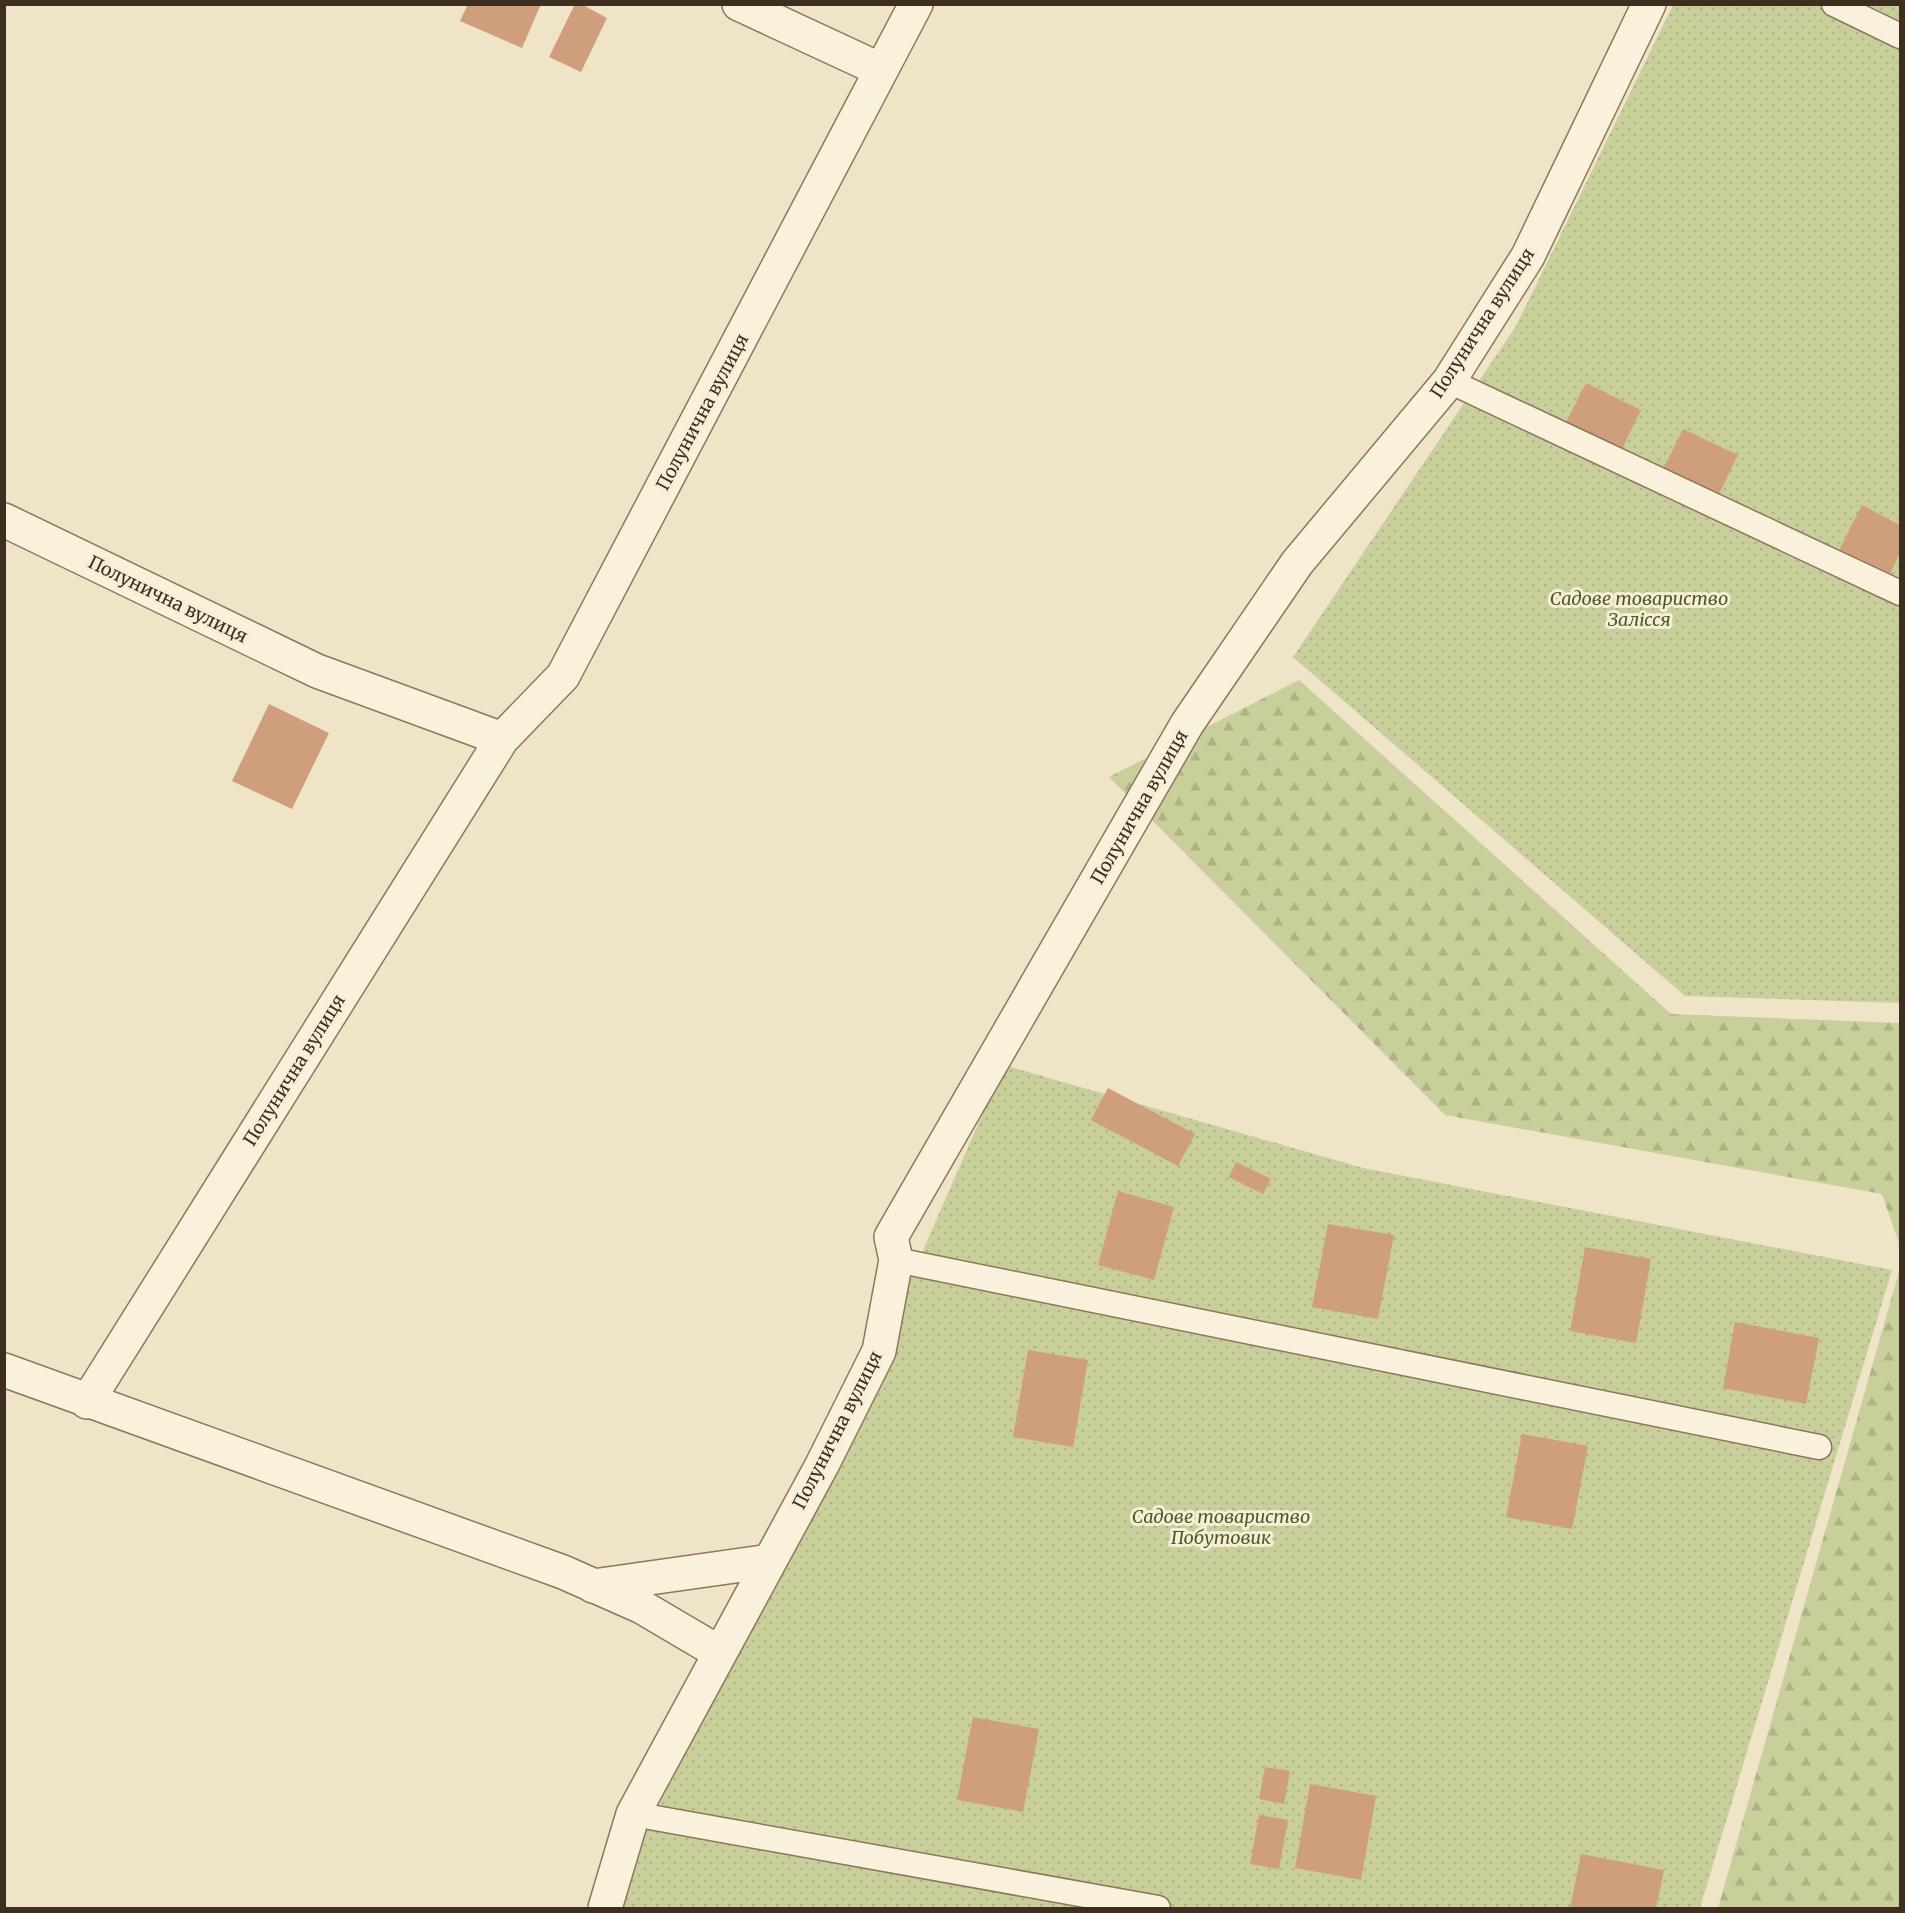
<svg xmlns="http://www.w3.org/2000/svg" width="1905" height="1913" viewBox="0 0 1905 1913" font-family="Merriweather,serif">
	<defs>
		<pattern id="forest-firs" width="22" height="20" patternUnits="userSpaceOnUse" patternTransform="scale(1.5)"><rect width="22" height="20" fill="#c9cf9b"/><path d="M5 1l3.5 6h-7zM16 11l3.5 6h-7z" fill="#aeb285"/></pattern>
		<pattern id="park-dots" width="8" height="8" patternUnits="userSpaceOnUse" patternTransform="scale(1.5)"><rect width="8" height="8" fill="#c9cf9b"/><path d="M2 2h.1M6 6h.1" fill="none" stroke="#aeb285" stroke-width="1.8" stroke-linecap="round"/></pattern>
	</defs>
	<rect width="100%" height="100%" fill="#f0e4c8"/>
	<path fill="url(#forest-firs)" d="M1299,680L1671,1014L1900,1023V1246L1882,1194L1445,1115L1109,777Z
		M1900,1268V1908H1718Z"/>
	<path fill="url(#park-dots)" d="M1673,5H1900V1003L1685,996L1293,657L1516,326Z
		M1004,1065L1363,1168L1892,1270L1700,1908H618L624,1874L817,1493Z"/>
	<path fill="#cf9f7d" d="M468,4H541L522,48L460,21Z
		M575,4H581L607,18L581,72L549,57Z
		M1586,383L1641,410L1614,465L1558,438Z
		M1683,429L1738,455L1711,511L1656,484Z
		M1862,505L1900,525V552L1888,578L1838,552Z
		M269,704L329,733L292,809L232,781Z
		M1108,1088L1195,1134L1178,1166L1091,1120Z
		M1236,1162L1271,1179L1263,1194L1229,1177Z
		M1118,1191L1174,1207L1154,1280L1098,1265Z
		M1328,1224L1394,1235L1378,1319L1312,1307Z
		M1585,1247L1651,1259L1636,1343L1570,1331Z
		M1735,1322L1819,1338L1806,1404L1723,1388Z
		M1028,1350L1088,1360L1073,1447L1013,1437Z
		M1522,1434L1588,1446L1572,1529L1506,1517Z
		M973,1717L1039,1729L1023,1812L957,1800Z
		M1265,1767L1290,1771L1284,1804L1259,1799Z
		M1310,1784L1376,1796L1361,1880L1295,1868Z
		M1259,1815L1288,1820L1279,1869L1250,1864Z
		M1581,1854L1664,1870L1656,1908H1570Z"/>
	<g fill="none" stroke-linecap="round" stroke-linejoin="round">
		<g stroke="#8d765c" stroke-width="27">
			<path id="service" d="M1834,4L1900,36
				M1449,381L1900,593
				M896,1260L1819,1447
				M633,1814L1158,1908"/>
		</g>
		<g stroke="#8d765c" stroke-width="36">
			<path id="minor" d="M739,4L881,70
				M4,520L317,671L502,739
				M4,1370L563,1572L642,1607L720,1653
				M87,1402L502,739L563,676L916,4
				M593,1586L770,1561
				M605,1908L633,1814L822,1465L879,1351L896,1260L891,1237L1187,724L1297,563L1449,381L1528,256L1649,4"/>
		</g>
		<use href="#service" stroke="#faf1dc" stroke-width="24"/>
		<use href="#minor" stroke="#faf1dc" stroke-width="33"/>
	</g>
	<g text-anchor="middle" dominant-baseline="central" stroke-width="6" stroke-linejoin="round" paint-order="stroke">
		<g font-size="18" fill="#3d2e20" stroke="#f7eed8">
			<text transform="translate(1482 323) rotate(-57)">Полунична вулиця</text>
			<text transform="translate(702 412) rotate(-62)">Полунична вулиця</text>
			<text transform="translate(168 599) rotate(26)">Полунична вулиця</text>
			<text transform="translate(1139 807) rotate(-60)">Полунична вулиця</text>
			<text transform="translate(294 1070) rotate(-58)">Полунична вулиця</text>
			<text transform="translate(837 1430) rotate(-63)">Полунична вулиця</text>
		</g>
		<g font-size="18" font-style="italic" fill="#4d5a26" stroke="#f7eed8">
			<text x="1639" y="598">Садове товариство<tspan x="1639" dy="21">Залісся</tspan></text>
			<text x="1221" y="1516">Садове товариство<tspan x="1221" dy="21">Побутовик</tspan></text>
		</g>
	</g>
	<rect width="1905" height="1913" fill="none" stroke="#3d2e20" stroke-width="12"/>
</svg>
